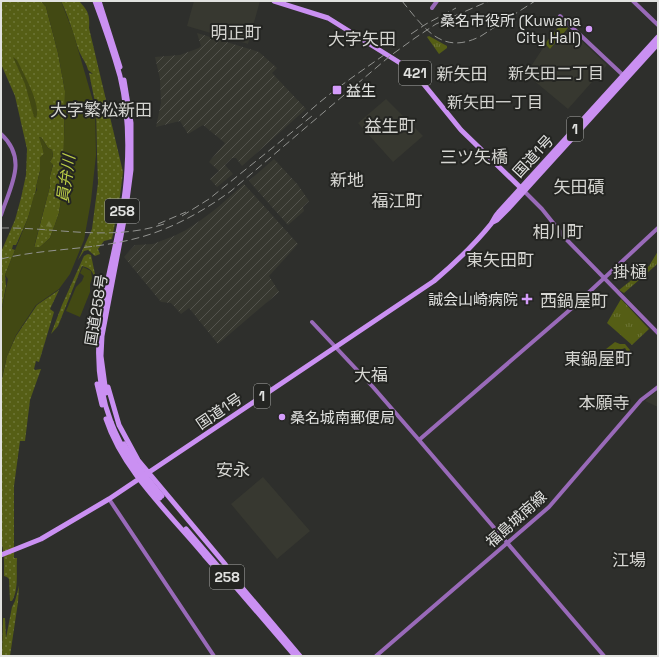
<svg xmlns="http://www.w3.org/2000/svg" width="659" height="657" viewBox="0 0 659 657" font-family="'Space Grotesk','Noto Sans JP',sans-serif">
	<defs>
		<pattern id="industrial-furrows" width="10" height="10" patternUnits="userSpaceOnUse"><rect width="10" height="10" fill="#373830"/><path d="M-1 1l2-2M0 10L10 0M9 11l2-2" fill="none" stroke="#54544e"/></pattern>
		<pattern id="grass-dots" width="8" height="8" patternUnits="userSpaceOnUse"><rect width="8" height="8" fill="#555e15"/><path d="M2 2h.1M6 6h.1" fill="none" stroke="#6d7537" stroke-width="1.8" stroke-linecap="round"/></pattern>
		<pattern id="forest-firs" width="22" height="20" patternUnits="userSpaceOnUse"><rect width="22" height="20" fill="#555e15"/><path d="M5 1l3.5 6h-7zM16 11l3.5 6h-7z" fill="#6d7537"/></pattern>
		<pattern id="park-tufts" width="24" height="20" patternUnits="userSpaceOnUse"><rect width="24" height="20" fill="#555e15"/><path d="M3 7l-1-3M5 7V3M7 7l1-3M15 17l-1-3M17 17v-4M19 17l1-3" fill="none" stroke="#6d7537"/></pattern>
	</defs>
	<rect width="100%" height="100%" fill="#2e2f2c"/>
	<path fill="#373830" d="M194,1H260L248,44L187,26Z
		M569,29L607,65L568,109L526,74L543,48L546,46L550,49Z
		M386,99L423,136L393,162L358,123Z
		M658,390V407L645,401Z
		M263,477L310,531L277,559L231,504Z"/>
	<path fill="url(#industrial-furrows)" d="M197,33L259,52L277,68L272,73L306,109L242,166L236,158H232L225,165L233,174L217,187L210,179L219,171L209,162L225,143L203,125L188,134L180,121L156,127L161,103L160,79L155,57L180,55L199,48L201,46Z
		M274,159L298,185L309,201L303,207L304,211L288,225L249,181Z
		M244,184L298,244L269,276L279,292L218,344L189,308L181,314L171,303L161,302L124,257L135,245L153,244L174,236L186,230L201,220L217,208Z"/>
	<path fill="url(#grass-dots)" d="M1,1H41L46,7L58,53L65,91L63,186L59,213L50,238L40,247L34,248L50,186V176L53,165L50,162L53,156L52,150L48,148L41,137L44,154L40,158V171L36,187V190L28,218L16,245H13L12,249L15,250L5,275L6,286L1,312V252L15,220L21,198L26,175L27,149L15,96L1,64Z
		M61,1H79C88,11 90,14 89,28L123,172L120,196L112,239L104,241L98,249L100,254L95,256L88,250L84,251L78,260L92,229L98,183L97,154L96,107L89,73L93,74L88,70C87,64 82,58 79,51C73,34 69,17 61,1Z
		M88,254L91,255L96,279L94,278C93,270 89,268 82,266L58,326L51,334L62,305L84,256Z
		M59,290L50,309L54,312L39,362L36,361L34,369L35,370L41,369L30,400L25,441H20L14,486V558H17C16,572 19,589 12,601H10L9,579L7,577L4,576C4,565 5,553 1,542V383L7,356L16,336L37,305Z
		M19,586L18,602L10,656H2L3,618H5L6,638L12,607L15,601Z"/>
	<path fill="url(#forest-firs)" d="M54,207L58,211V214L54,227L42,226L46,208Z"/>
	<path fill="url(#park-tufts)" d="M562,23L568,28L550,49L546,45L544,47L543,46Z
		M429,36L447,46V48L439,54L427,37Z
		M658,251V263L654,267L624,293L619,290L649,266Z
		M621,299L649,329L632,345L607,323Z"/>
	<path fill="#555e15" d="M615,342L620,344H625L630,350L626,360L624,361L623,359L628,353L625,348C617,350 617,356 612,358L610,356L604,359L601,355L604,352L607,353L606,349Z"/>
	<path fill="#424913" d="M41,1H61L73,32L95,108L96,155L91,201L84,240L70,274L59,289L36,305L16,335L7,356L1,382V313L8,279L5,275L28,218L34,195L37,190L36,187L40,171V157L44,154L39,137H41L48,148L52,150L53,156L50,162L53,164L50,176V186L34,247H40L50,238L59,213L63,186L65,91L58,53L46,7Z
		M13,57L17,60C23,73 42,105 36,118L34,117L25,84Z
		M83,267L91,271L92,278L90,284V292L80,317L66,311L76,287L82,281L84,276L80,273Z"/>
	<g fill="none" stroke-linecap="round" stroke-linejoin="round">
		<path stroke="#996ab9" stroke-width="4" d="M633,1L658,25
			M432,8L437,1
			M560,16L625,77
			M1,134C28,159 11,185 1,215
			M524,191L542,209L566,239L658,333
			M312,322L373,387L419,440L604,656
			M419,440L572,308L658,228
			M109,499L214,656
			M376,656L549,507L641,400L658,387"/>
		<path stroke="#ca90f2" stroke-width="5" d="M95,1C104,25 113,51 120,76C127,105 129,138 127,169C123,255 77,335 111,422
			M99,1L120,67
			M274,1L328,18L413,71L461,130L524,191
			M493,222L497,220L508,209L658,44
			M97,384L102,405
			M108,387L119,425L138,460L225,564L231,574
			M106,393L101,356L102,336L125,215L131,170V123L124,80
			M106,419C123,471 170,514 204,555L211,563L220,568
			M186,529L295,656
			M1,555L41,539L109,499L434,281C454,264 474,245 491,224C494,220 495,216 498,213L658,37
			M228,571L300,656"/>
		<path stroke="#929390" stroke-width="1" stroke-dasharray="8 4" stroke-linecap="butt" d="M402,1C425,29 442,56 481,36L535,1
			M411,34L426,24L456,8
			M302,118C327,94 356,75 384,55
			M182,216L209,199L312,116
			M158,224L186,212
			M1,228C55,227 111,242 164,224
			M1,259C41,249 84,250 125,241C164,233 198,215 231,191L390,56L415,38L436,24L489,1"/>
		<path stroke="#ca90f2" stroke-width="5" d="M111,422C122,451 139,475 160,498
			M124,444L136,464L162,496"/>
	</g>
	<g fill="#d49cfb" stroke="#242522" stroke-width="1.5">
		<circle cx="589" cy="29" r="4"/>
		<rect x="332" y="85" width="10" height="10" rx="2"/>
		<path d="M525 293h4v4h4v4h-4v4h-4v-4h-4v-4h4z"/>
		<circle cx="282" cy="417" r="4"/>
	</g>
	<g text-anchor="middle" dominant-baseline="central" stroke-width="4" stroke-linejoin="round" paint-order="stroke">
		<g fill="#242522" stroke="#a8a9a7" stroke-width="1">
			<rect x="399" y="61" width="32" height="24" rx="3"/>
			<rect x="567" y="117" width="16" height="24" rx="3"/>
			<rect x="105" y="199" width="34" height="24" rx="3"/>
			<rect x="254" y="384" width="16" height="24" rx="3"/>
			<rect x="210" y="565" width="34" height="24" rx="3"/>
		</g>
		<g font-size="14" font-weight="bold" fill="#e1e2e0">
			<text x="415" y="73">421</text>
			<text x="575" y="129">1</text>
			<text x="122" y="211">258</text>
			<text x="262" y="396">1</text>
			<text x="227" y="577">258</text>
		</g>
		<g font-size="15" fill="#e1e2e0" stroke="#242522" text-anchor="end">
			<text x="581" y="20">桑名市役所 (Kuwana<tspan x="581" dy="17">City Hall)</tspan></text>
			<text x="346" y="90" text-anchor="start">益生</text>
			<text x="518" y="299">誠会山崎病院</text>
			<text x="290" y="417" text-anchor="start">桑名城南郵便局</text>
		</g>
		<g font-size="15" fill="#e1e2e0" stroke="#242522">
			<text transform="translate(533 156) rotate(-47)">国道1号</text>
			<text transform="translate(96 310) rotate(-81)">国道258号</text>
			<text transform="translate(219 411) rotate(-34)">国道1号</text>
			<text transform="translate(516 519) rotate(-42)">福島城南線</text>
		</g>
		<g font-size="16" fill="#d5d5d1" stroke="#242522">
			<text x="556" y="73">新矢田二丁目</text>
			<text x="495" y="102">新矢田一丁目</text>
		</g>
		<g font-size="16" font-style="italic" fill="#bbcd47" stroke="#242522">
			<text transform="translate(66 179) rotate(-82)">員弁川</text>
		</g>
		<g font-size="17" fill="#d5d5d1" stroke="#242522">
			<text x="236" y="33">明正町</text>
			<text x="362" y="39">大字矢田</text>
			<text x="462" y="74">新矢田</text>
			<text x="101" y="110">大字繁松新田</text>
			<text x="390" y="126">益生町</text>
			<text x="474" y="157">三ツ矢橋</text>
			<text x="347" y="180">新地</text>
			<text x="579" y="187">矢田磧</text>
			<text x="397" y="201">福江町</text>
			<text x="558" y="232">相川町</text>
			<text x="500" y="260">東矢田町</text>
			<text x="630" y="272">掛樋</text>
			<text x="574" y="301">西鍋屋町</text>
			<text x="598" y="359">東鍋屋町</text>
			<text x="371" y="375">大福</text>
			<text x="604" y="403">本願寺</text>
			<text x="233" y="470">安永</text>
			<text x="629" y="560">江場</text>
		</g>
	</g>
	<rect width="659" height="657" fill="none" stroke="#e1e2e0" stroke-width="4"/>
</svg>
